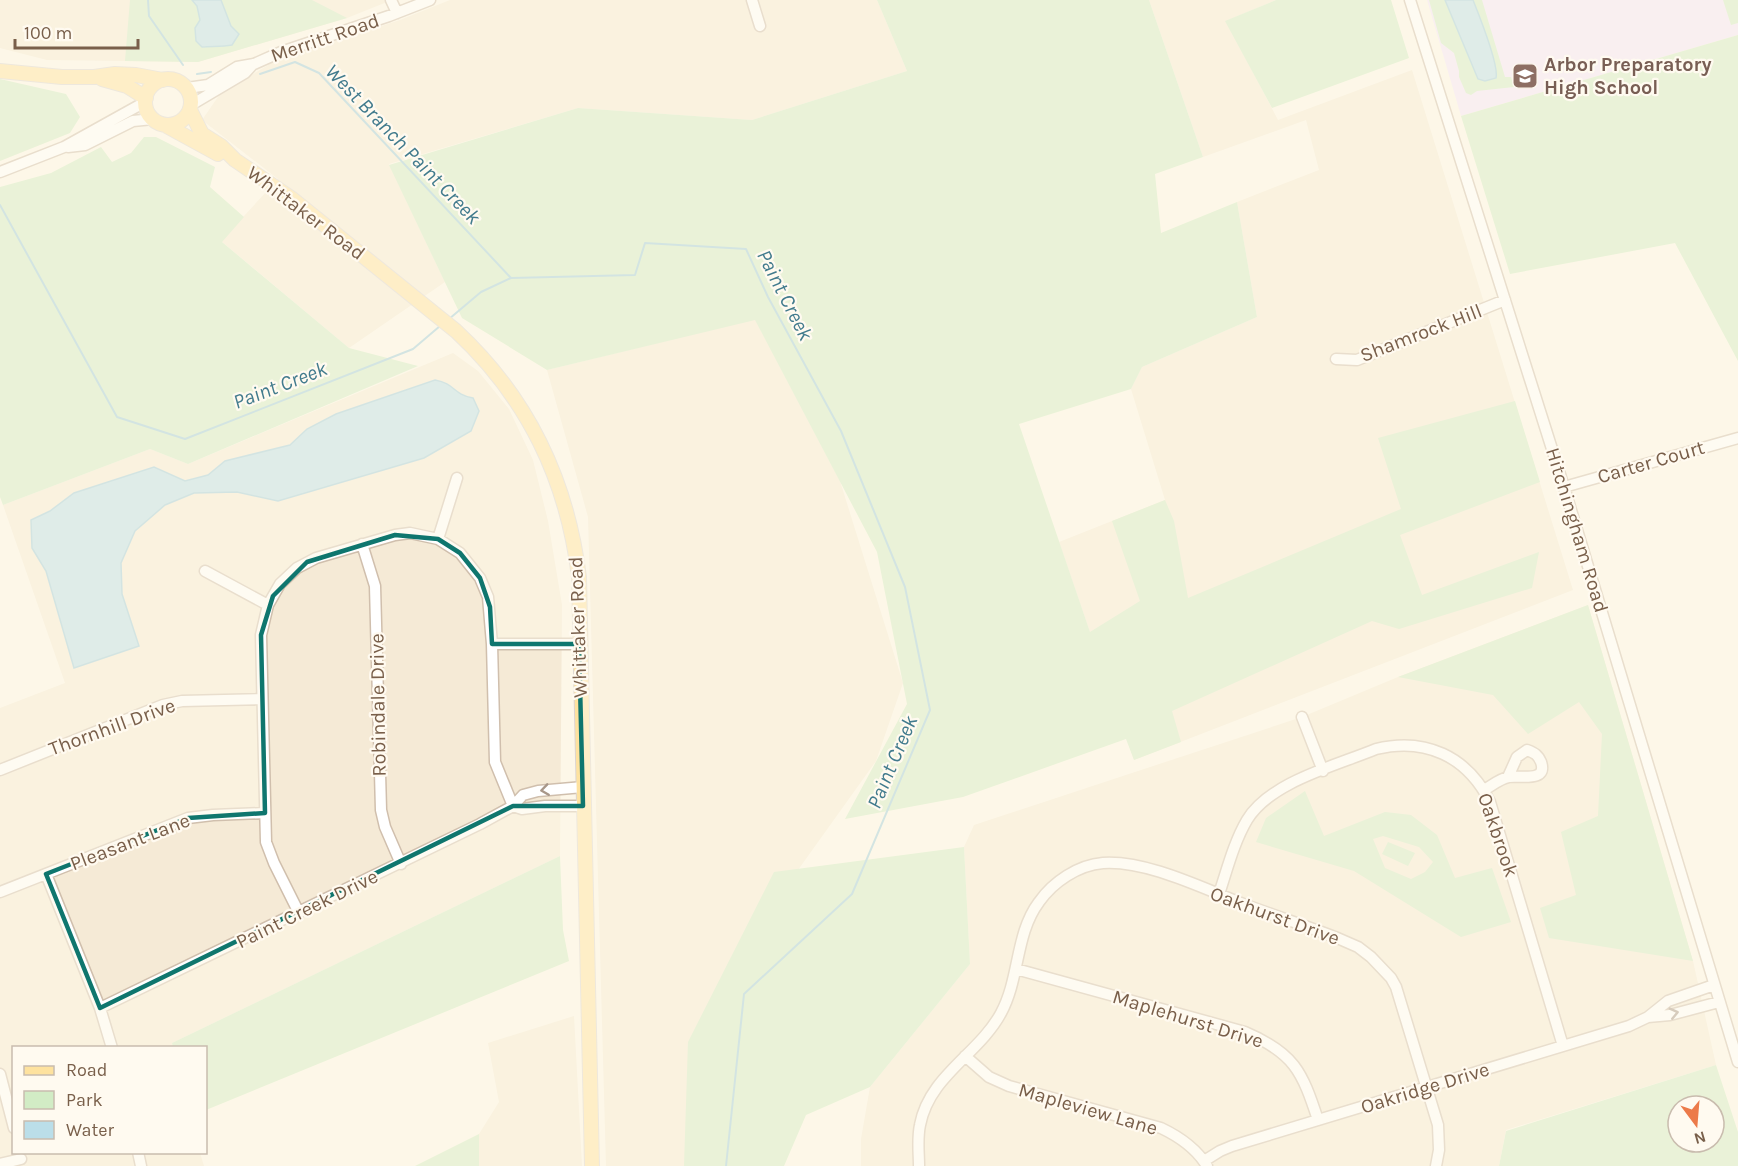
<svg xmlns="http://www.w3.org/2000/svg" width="1738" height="1166" viewBox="0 0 1738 1166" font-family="Karla,sans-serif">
	<rect width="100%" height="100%" fill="#fdf7e8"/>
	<path fill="#f5ead6" d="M0,0H392L347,18L198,62L47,60L0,48Z
		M450,0H877L907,71L752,120L578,108L389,164L445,282L349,348L221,241L278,179L202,120L220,94L275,61L400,20Z
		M1149,0H1276L1226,21L1278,120L1412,70L1573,590L1134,760L1059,542L1165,500L1131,389L1142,367L1257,317L1237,202L1319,170L1306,120L1203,157Z
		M755,319L840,481L903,683L876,761L720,979L714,1166H606L588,517L547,370Z
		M453,353L478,371L509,409L533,460L548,521L562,605L560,856L172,1043L173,1047L14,1048V1152L200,1153L204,1166H0V708L65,683L3,505L150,449L188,464Z
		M1588,605L1693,961L1716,1065L1506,1130L1499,1166H861V1139L870,1087L970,964L964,847L974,825L1302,717L1398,677Z
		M574,1016L582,1166H479V1134L499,1102L488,1043Z"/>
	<path fill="#f4e5fa" d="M1427,0H1738V35L1461,116Z"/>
	<path fill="#d2ecc5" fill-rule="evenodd" d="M130,0H312L347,18L198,62L125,61Z
		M877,0H1149L1203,157L1155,174L1161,233L1237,202L1257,317L1142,367L1131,389L1019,424L1090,632L1140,601L1112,521L1165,500L1174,521L1188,598L1401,509L1378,438L1515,401L1540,482L1400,535L1422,595L1539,552L1532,588L1399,629L1372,621L1172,711L1181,742L1134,760L1126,739L963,797L845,819L907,704L877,552L755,320L547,370L462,318L389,165L578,108L752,120L907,71Z
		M1276,0H1391L1409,58L1272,108L1225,21Z
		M1429,0H1482L1505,77H1511L1514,87L1477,91L1471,95L1466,93L1459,77V71L1454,53L1441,43Z
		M1723,0H1738V23L1731,25Z
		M1738,35V361L1675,243L1510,274L1461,116Z
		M0,79L66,94L80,117L70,133L0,161Z
		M144,137H156L215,167L210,187L244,217L222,242L349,348L418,366L188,464L150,449L3,505L0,497V187L51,173L101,147L112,162L131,153Z
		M1588,605L1693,961L1549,938L1540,908L1576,895L1561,832L1598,816L1602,734L1579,702L1528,734L1493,695L1398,677Z
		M1305,791L1324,836L1385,812L1411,815L1437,835L1455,878L1492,868L1511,922L1461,937L1354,871L1256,842L1266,818ZM1383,836L1419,847L1433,862L1425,872L1411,879L1385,868L1373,839Z
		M1388,842L1415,853L1408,866L1382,854Z
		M964,847L970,964L870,1087L806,1115L784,1166H684L688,1042L774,872Z
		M560,856L563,930L569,961L206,1110V1048L173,1047L172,1043Z
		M1716,1065L1738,1132V1166H1499L1506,1131ZM1678,1106H1714V1142H1678Z
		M479,1134V1166H415Z"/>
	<path fill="#bbdee9" stroke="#a1cddb" stroke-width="1.5" d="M192,0H221L231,26L239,34L232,45C221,47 212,46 202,47L196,41L195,28L200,20L197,6Z
		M1445,0H1473C1479,15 1499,66 1496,78L1485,81L1478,79Z
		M435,380C456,384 452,394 473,398L479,411L471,431L424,458L278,501L237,492L194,493L165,505L135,531L121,563L122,594L139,646L74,668L46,571L32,548L31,520L50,511L74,493L154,467L185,481L208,475L225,461L290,445L307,429L336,414Z"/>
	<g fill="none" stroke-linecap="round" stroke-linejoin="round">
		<path stroke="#a1cddb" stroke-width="2" d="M148,0L149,16L183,65
			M197,74L211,72
			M260,74L295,62L319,73L511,278
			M0,205L117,417L185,439L413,349L440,326
			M449,319L481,292L511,278L635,275L645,243L746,249L768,297L841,431L905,587L930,710L852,894L744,994L726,1166"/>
		<g stroke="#d0bfad" stroke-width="13">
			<path id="minor" d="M391,0L397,13
				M752,0L760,26
				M1410,0L1564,487L1738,1062
				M187,88L208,85L237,67L254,64L281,52L389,16L430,0
				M191,105L245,73L253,64
				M68,147L85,145L133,121L153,119
				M0,172L64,147L145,102
				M1336,359L1357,360L1505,300
				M1564,487L1738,438
				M438,539L457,478
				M362,544L375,586L381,810L385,827L401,864
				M205,571L268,605
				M492,644H579
				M1302,717L1323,771
				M0,770L163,705L182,701L262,699
				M1484,790C1491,786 1501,778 1509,777C1519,775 1548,783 1541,762C1538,755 1535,753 1527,750L1517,757L1508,777
				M513,806L522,809L545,806H583
				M46,874L100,1008L112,1048
				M0,892L188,818L213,815L265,813
				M1219,894C1227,870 1234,842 1247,820C1270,782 1335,766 1376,749C1425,737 1467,756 1490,802L1563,1046
				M299,913L274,863L266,842L261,635L268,605L280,584L297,568L316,558L395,535L410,533L438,539L460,553L480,578L488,597L492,644L495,762L513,806
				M1016,969L1245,1032C1294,1053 1302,1071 1318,1120
				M1714,985L1668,1001L1648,1017L1670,1015L1719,1002
				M100,1008L480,824L513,806L523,795L538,791L583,787
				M965,1056L989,1077L1009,1086L1161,1128C1180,1137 1196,1148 1207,1166
				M0,1074L14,1128
				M138,1152L141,1166
				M1204,1161L1220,1151L1232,1146L1629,1026L1648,1017
				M0,1164L21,1159
				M919,1166C919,1153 917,1139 920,1125C929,1076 979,1054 1001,1013C1020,978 1015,934 1039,902C1053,882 1078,865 1103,863C1147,860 1204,889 1246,905C1276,916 1306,926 1335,937L1358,947L1371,957L1391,978L1396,987L1438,1125L1439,1150L1436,1166"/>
		</g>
		<g stroke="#dcd5d0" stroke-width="16">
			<path id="major" d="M0,71L62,77H94L115,74L136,75L163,80
				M102,79L127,86L146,98
				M145 102a23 23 0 1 1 46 0a23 23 0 1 1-46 0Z
				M190,110L202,134L221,146L235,160L291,198L456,331C528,398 567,479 579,577L592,1166
				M165,125L218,154"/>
		</g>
		<use href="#minor" stroke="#fff" stroke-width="10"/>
		<use href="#major" stroke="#fee29f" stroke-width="14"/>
	</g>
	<defs><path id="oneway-chevron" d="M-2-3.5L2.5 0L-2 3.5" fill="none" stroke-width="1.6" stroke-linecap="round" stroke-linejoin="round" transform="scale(1.5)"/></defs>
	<g stroke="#a89789">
		<use href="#oneway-chevron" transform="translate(545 790) rotate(172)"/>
		<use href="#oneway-chevron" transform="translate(1674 1013) rotate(-13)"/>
	</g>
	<path d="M0 0H1738V1166H0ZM395,535L438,539L460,553L480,578L490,607L492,644H579L583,806H513L100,1008L46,874L188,818L265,813L261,635L273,596L307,562Z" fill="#fdf7e8" fill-opacity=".55" fill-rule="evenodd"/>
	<path fill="none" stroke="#0f766e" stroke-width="4.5" stroke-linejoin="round" d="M395,535L438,539L460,553L480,578L490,607L492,644H579L583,806H513L100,1008L46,874L188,818L265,813L261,635L273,596L307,562Z"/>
	<defs>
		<g id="school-square" transform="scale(1.35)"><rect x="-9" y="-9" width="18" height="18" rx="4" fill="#8d6e63" stroke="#fffaf0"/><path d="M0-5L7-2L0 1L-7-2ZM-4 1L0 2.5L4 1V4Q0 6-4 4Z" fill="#fff"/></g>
	</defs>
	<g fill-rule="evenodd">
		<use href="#school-square" x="1525" y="76"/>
	</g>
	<g text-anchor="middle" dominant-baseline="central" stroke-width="4.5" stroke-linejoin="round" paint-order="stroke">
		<g font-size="20" fill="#795f4a" stroke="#fffaf0">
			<text transform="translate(325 38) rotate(-19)">Merritt Road</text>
			<text transform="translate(306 213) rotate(37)">Whittaker Road</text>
			<text transform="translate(1421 333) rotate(-21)">Shamrock Hill</text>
			<text transform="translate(1651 462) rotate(-16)">Carter Court</text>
			<text transform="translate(1577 530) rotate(73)">Hitchingham Road</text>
			<text transform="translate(578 627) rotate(-92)">Whittaker Road</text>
			<text transform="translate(378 705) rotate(-91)">Robindale Drive</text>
			<text transform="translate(112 727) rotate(-20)">Thornhill Drive</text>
			<text transform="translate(1498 835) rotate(71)">Oakbrook</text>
			<text transform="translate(130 842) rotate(-21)">Pleasant Lane</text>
			<text transform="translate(307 909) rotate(-26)">Paint Creek Drive</text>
			<text transform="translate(1275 916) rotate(20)">Oakhurst Drive</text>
			<text transform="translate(1188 1019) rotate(17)">Maplehurst Drive</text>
			<text transform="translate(1425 1088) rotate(-17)">Oakridge Drive</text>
			<text transform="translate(1088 1109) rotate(16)">Mapleview Lane</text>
		</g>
		<g font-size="20" font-weight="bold" fill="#785e54" stroke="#fffaf0" text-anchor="start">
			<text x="1544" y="64">Arbor Preparatory<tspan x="1544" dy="23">High School</tspan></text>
		</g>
		<g font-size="21" font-style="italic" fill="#427b8d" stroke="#fffaf0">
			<text transform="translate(403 144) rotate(46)">West Branch Paint Creek</text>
			<text transform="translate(785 295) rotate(63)">Paint Creek</text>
			<text transform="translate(280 385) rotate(-21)">Paint Creek</text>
			<text transform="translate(892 762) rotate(-67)">Paint Creek</text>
		</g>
	</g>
	<rect x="12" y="1046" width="195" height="108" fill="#fffaf0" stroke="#c9bcae" stroke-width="1.5"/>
	<rect x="24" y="1066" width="30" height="9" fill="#fee29f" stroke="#c9bcae" stroke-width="1.5"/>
	<text x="66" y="1076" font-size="18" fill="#795f4a">Road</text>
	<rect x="24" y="1091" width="30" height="18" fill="#d2ecc5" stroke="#c9bcae" stroke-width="1.5"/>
	<text x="66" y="1106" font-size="18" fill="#795f4a">Park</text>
	<rect x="24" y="1121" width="30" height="18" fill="#bbdee9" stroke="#c9bcae" stroke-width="1.5"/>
	<text x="66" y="1136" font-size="18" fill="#795f4a">Water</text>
	<g transform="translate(1696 1124) rotate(164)"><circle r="28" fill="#fffaf0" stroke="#c9bcae" stroke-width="1.5"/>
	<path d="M0-4.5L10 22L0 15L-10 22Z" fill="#ec7a49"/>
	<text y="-9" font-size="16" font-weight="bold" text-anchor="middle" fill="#795f4a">N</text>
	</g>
	<path d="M15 39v9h123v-9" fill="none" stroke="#795f4a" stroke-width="3"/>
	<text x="24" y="39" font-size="18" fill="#795f4a" stroke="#fffaf0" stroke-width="4.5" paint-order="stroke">100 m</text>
</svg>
